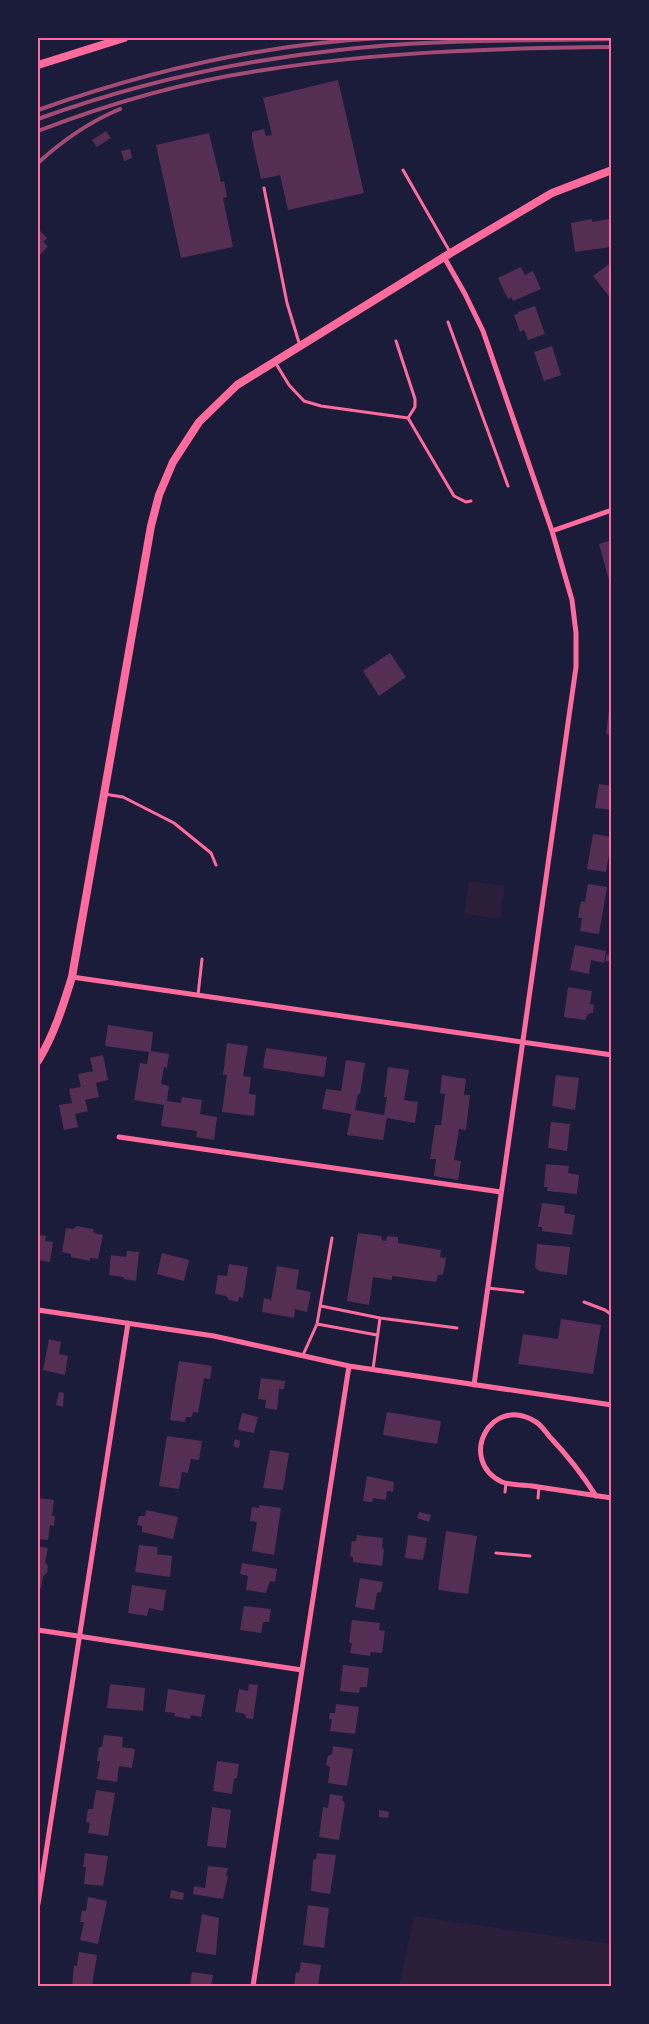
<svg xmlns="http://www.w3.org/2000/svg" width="649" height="2024" viewBox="0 0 649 2024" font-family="Barlow,sans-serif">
	<rect width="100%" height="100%" fill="#1b1b3a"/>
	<path fill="#2a1e3b" d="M469,881L505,886L500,919L464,914Z
		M414,1916L611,1944V1986H399Z"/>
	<path fill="#542f53" d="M338,80L364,193L288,210L280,175L261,179L252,139V132L264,129L266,136L272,135L263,98Z
		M106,131L111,138L97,147L92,140Z
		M209,133L221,182L224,181L227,197L223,198L233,247L181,258L156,145Z
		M130,149L132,158L124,161L121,151Z
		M592,219V222L609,219L612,232L611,247L575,252L571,223Z
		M38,229L47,238L43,242L48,246L38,257Z
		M609,264L612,267V300L593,276Z
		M521,267L525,275L533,271L541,289L513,301L511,297L508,299L498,278Z
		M535,306L545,334L528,340L524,330L520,332L514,315L518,314V312Z
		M552,346L561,375L544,381L534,352Z
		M612,540V580H609L599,544Z
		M390,653L406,677L379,696L363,671Z
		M610,702H612V735L606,734Z
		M599,784L612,786V810L595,808Z
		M593,834L612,837L606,872L587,869Z
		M588,884L607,887L599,934L580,931L582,918H578L581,901L585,902Z
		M575,945L606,951L604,963L591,960L589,974L570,970Z
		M607,954L612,955V962L605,961Z
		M568,987L592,991L590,1004L594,1005L593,1013H589L585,1020L564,1017Z
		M108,1025L153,1032L151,1051L169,1054L167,1068L164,1067L161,1084L169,1086L167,1101L181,1103L182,1097L202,1100L200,1114L217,1117L214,1140L196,1137L197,1131L161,1126L164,1105L134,1100L140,1063L147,1064L149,1052L105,1046Z
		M227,1043L248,1046L243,1076L251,1077L249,1094L256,1095L254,1116L222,1112L227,1075H223Z
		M266,1048L327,1057L324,1077L263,1068Z
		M103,1055L108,1080L96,1083L99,1097L85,1100L88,1111L75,1114L78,1127L64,1130L59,1105L72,1103L69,1089L81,1087L78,1074L93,1071L90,1058Z
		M346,1060L365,1063L360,1094H358L355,1110L384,1115L387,1097H384L388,1067L409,1070L404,1100L418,1102L415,1123L387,1118L383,1140L347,1135L351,1114L322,1109L326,1089L341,1091Z
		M442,1075L466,1079L464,1095H470L466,1130L459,1129L454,1160L461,1161L458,1180L434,1176L436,1159H430L435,1125H441L445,1094L440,1093Z
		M556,1075L579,1078L575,1110L552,1106Z
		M551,1122L570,1124L567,1151L548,1148Z
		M546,1164L569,1166L568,1173L579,1175L577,1194L547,1191L548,1187H544Z
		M542,1203L565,1206L564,1213L575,1215L572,1235L542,1231V1227H538Z
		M77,1226L93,1229L94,1233L103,1235L98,1259L90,1258V1261L71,1257V1254L62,1252L66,1228L74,1229Z
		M358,1233L381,1236L382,1240L386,1241L387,1236L398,1237V1243L441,1250L440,1257L446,1258L443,1275H438L436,1282L392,1276V1280L373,1277L369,1305L347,1301Z
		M39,1235L46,1236L45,1241L53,1242L50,1262L38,1260Z
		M537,1244L570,1247L567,1275L539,1271L535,1267Z
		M127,1251L139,1252L136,1281L124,1279L123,1277L109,1275L111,1255L126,1257Z
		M162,1253L189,1260L184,1281L157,1274Z
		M229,1264L248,1267L243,1298L239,1297L238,1302L229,1300L226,1296L215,1294L218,1275L227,1276Z
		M277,1266L299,1270L296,1289L311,1292L307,1312L295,1309L294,1318L262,1312L264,1298L271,1300Z
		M561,1319L601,1325L593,1374L518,1364L523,1334L558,1339Z
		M49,1339L61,1342L59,1354L68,1356L65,1375L43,1370Z
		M179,1361L212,1366L210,1379L204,1378L198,1413L193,1412L192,1417H186L185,1422L170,1420Z
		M261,1378L285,1381L284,1389H279L277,1410L265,1408L266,1400L258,1399Z
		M59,1392L64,1393L63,1407L56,1405Z
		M387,1412L441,1421L437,1444L383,1435Z
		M242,1413L258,1417L254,1433L238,1430Z
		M167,1436L202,1441L199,1460L191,1459L188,1473L182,1472L179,1489L159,1486Z
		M235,1439L240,1441L239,1448L233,1446Z
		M270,1450L289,1453L283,1490L263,1488Z
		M367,1476L394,1482L393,1492L387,1491L386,1500L373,1498L372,1502L363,1501Z
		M38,1498L54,1500L52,1516H55L54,1526L50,1525L48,1540L38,1539Z
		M259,1505L281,1508L274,1555L252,1551L257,1522L250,1521L252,1507L259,1508Z
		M146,1510L178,1517L173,1539L142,1532V1526L137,1525L139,1516H145Z
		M419,1512L431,1515L429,1522L417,1518Z
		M446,1531L477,1536L468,1594L438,1590Z
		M357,1535L383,1538L382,1547L384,1550L382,1566L353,1562V1557L350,1556L352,1541H356Z
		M408,1535L427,1538L423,1560L405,1558Z
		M139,1545L158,1547L157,1554L172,1556L170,1577L135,1572Z
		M38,1546L48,1548L45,1562L48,1566L47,1573L43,1576L41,1588L38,1587Z
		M242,1563L277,1569L275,1582L270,1581L266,1593L246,1590L248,1576L240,1574Z
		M360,1578L383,1582L381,1592L377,1593L374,1610L355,1607Z
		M132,1585L166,1590L163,1611L149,1608L147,1616L128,1613Z
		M244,1606L271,1609L269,1622H263L261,1633L240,1630Z
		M352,1620L380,1623L379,1630L385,1631L382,1653L371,1652L370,1656L350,1653L352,1644L349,1642Z
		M343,1665L369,1668L367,1687H360L359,1693L340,1691Z
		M110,1684L145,1688L143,1711L107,1708Z
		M249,1684L258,1685L253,1719L246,1718L245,1714L235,1712L239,1689L248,1691Z
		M168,1689L205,1695L201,1717L191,1715L190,1719L174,1716L175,1713L165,1712Z
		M336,1704L359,1707L355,1734L330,1731L332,1719H329L330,1713H335Z
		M104,1735L123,1737L122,1747L135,1749L132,1768L119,1766L117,1782L97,1779L100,1761H97L99,1747H102Z
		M333,1746L353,1749L347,1786L328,1783L330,1767L326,1765L328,1756L332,1754Z
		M217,1761L239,1764L237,1778L234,1779L232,1794L213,1791Z
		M96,1790L115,1793L108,1836L88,1833L90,1823L86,1822L88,1809H93Z
		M330,1794L343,1796L342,1800L345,1803L339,1840L319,1837L323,1807L328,1808Z
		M212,1807L231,1810L226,1848L207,1846Z
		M379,1810L389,1812L388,1818L379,1817Z
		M85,1853L108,1856L103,1886L84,1884L86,1867H83Z
		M317,1853L336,1855L330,1894L311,1891L313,1860L316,1859Z
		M208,1866L228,1868L226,1876H228L223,1899L193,1894L194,1886L205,1888Z
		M171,1890L184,1893L183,1900L170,1898Z
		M88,1897L107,1901L98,1944L80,1940L84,1922H80L82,1910L86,1911Z
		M308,1905L329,1908L324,1948L303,1945Z
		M202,1914L219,1918L216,1955L196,1952Z
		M79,1952L97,1955L92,1986H72L74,1965L77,1966Z
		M301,1962L321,1965L318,1986H299L294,1985L296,1972L299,1973Z
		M192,1972L213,1975L211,1986H190Z"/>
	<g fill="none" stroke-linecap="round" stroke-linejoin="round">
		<path stroke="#ff6b9d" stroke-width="3" d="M403,170L450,252
			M264,188L287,303L300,346
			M448,322L508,486
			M396,341L415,399V407L408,418
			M275,362L289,385L304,401L321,406L408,418L454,496L466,502L471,501
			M104,794L123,797L174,823L211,853L216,865
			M198,995L202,959
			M488,1288L523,1292
			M584,1302L605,1310L612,1315
			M321,1306L380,1318L457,1328
			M317,1324L377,1335
			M303,1355L317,1324L332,1238
			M373,1369L380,1318
			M505,1492L506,1483
			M538,1498L539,1487
			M496,1553L530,1556"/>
		<path stroke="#ff6b9d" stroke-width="5" d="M444,257L465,294L483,331L552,531L572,600L576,633V667L474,1385
			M552,531L612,510
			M72,977L612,1055
			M119,1137L501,1192
			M38,1310L214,1336L349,1366L612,1405
			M596,1496C581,1472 568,1456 549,1436C545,1431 541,1425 536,1422C490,1393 457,1461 502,1482C510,1485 523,1485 532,1486C559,1490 585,1494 612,1498
			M38,1630L302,1670
			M38,1904L128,1323
			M253,1986L349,1366"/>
		<path stroke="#ff6b9d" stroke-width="8" d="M38,65L124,38
			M38,1061C54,1035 63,1006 72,977L151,526L159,495L173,462L199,422L237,385L444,257L552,193L612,170"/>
		<path stroke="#a44b75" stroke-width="4" d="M38,110C148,71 264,44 381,38
			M38,119C134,84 237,61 339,50C429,39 521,41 612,39
			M38,131C110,103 187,81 264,70C378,52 496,48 612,47
			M38,163C63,140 89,122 120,109"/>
	</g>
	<rect width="649" height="2024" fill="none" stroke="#1b1b3a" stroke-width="78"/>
	<rect x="39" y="39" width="571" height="1946" fill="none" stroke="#ff6b9d" stroke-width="2"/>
</svg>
